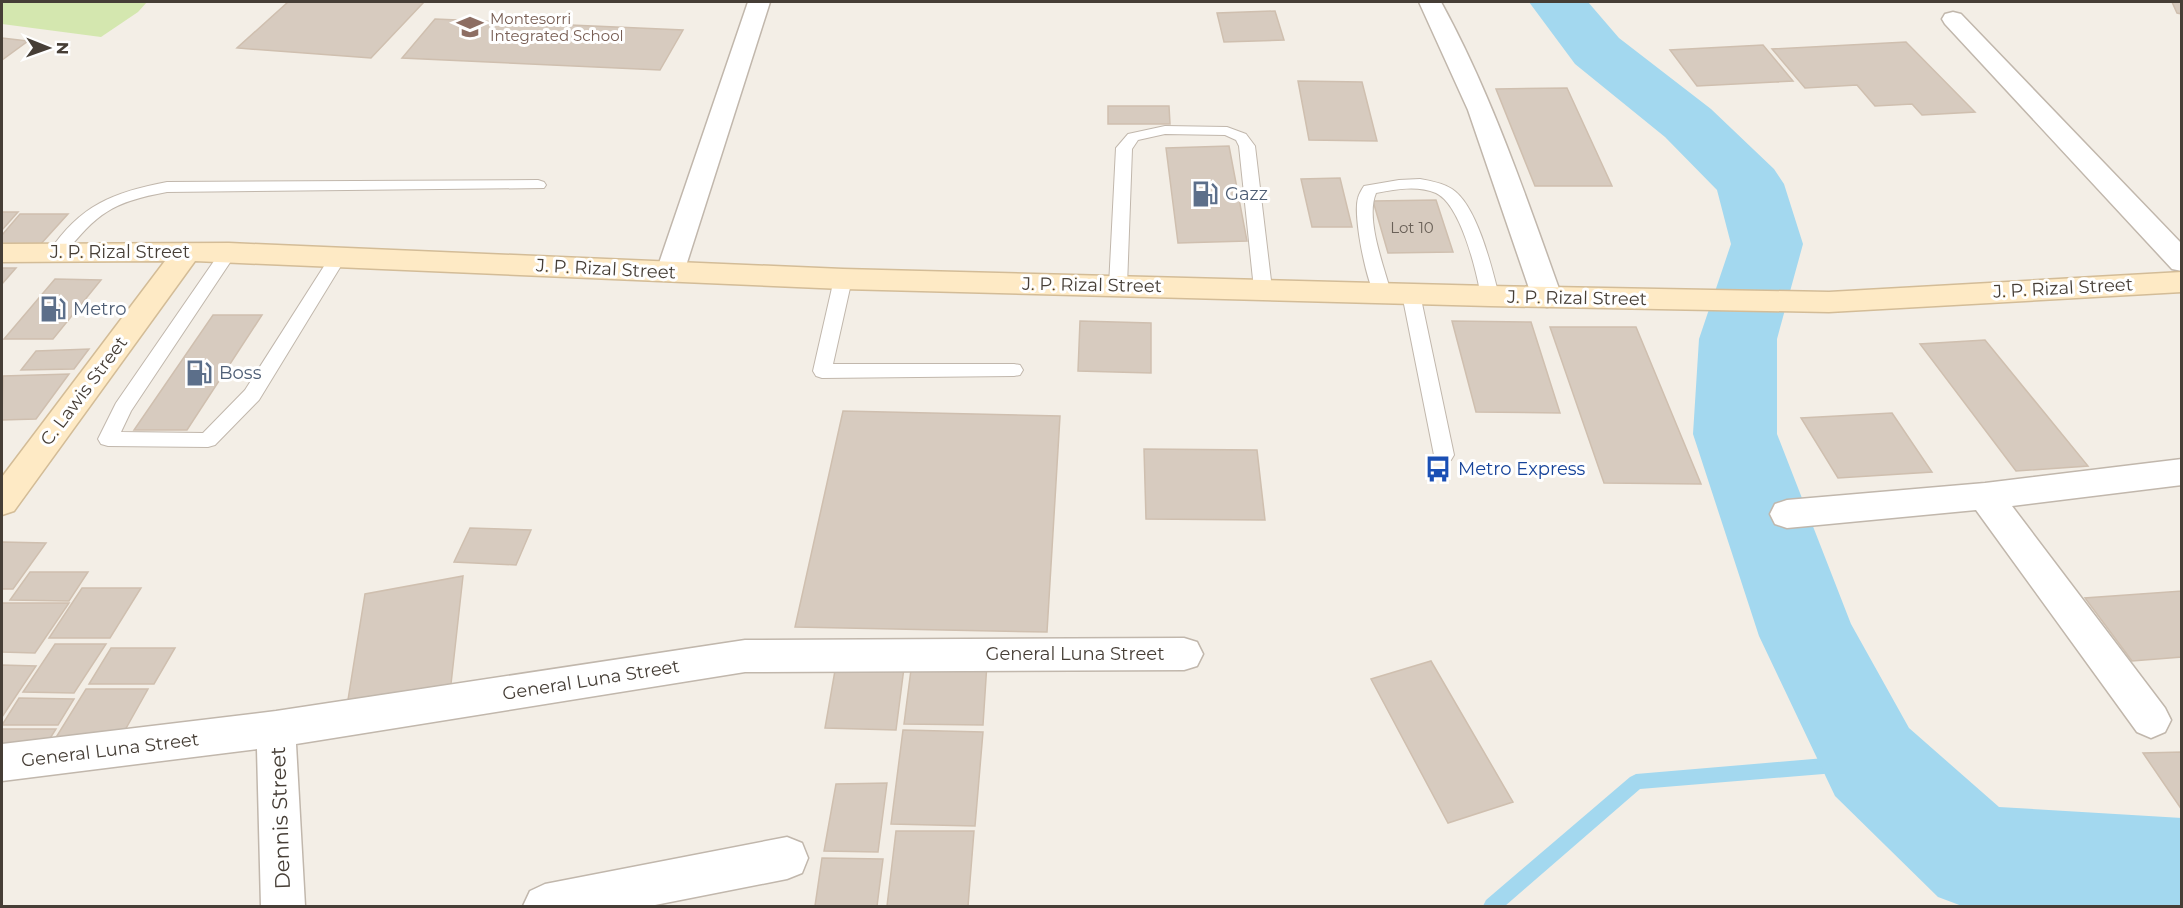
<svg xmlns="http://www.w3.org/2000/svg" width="2183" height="908" viewBox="0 0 2183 908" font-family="Montserrat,sans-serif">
	<rect width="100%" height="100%" fill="#f3eee6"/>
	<path fill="#d4e7af" d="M2,2H147L138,12L101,37L2,24Z"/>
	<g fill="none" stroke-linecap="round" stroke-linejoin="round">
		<path fill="#a3d8ef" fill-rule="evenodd" d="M1872,754L1878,757L1880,762L1878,767L1872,770L1640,789L1505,906H1483L1486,900L1630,777L1636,774Z"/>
		<path fill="#a3d8ef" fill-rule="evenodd" d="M1529,2H1588L1619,38L1711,109L1774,169L1784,184L1803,244L1777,339V434L1851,624L1909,728L1999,807L2182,818V906H1962L1938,897L1835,796L1759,636L1693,434L1699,339L1731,244L1717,190L1665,137L1575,64Z"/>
	</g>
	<path fill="#d7cbbf" stroke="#cfbfaf" stroke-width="1.5" d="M288,2H424L371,58L237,48Z
		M2172,2H2182V14L2177,13Z
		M1275,11L1284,40L1224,42L1217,13Z
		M435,19L683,30L660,70L402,58Z
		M2,38L28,41L2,60Z
		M1906,42L1975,112L1922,115L1912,104L1875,106L1857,85L1805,88L1772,49Z
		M1763,45L1793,81L1697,86L1670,50Z
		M1298,81L1362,82L1377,141L1309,140Z
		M1567,88L1612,186H1535L1496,89Z
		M1108,106H1169L1170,124H1108Z
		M1229,146L1247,241L1178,243L1166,148Z
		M1340,178L1352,227H1312L1301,179Z
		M1436,200L1453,252L1388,253L1373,201Z
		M2,212H18L2,230Z
		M20,214H68L39,246H2V235Z
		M2,268H16L2,284Z
		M55,279L101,280L53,339H4Z
		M213,315H262L187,430H134Z
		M1080,321L1151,323V373L1078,371Z
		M1452,321L1531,322L1560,413L1476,412Z
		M1550,327H1636L1701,484L1604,483Z
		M1985,340L2088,466L2016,471L1920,344Z
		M89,349L74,369L21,370L36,351Z
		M69,374L36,419L2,420L3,376Z
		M843,411L1060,416L1047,632L795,627Z
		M1892,413L1932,472L1838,478L1801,418Z
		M1144,449L1257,450L1265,520L1146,519Z
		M470,528L531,530L516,565L454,562Z
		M2,542L46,543L13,589H2Z
		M30,572H88L69,601L10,600Z
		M463,576L451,684L347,706L365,594Z
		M82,588H141L110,638H49Z
		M2182,591V657L2132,661L2085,598Z
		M2,603H69L35,653L2,652Z
		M55,644H106L74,693L23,692Z
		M111,648H175L154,684H89Z
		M837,659L905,660L896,730L825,728Z
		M1431,661L1513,802L1448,823L1371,679Z
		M912,662L987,663L983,725L904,724Z
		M2,665L36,666L2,717Z
		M86,689H148L120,739H55Z
		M19,698L74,699L58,725H2Z
		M2,729H56L40,754L2,753Z
		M903,730L983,732L975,826L891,824Z
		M2182,752V810L2143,753Z
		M887,783L878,852L824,851L836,784Z
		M896,831H974L968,906H887Z
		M822,858L883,859L877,906H815Z"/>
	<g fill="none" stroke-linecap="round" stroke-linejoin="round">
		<g stroke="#c1b7ac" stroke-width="2">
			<path id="service" d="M1165,126L1227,127L1246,134L1255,146L1272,289L1269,293H1257L1254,289L1239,146L1236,140L1225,135L1165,134L1138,140L1132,149L1127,286L1124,290H1112L1109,286L1116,148L1128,134Z
				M1420,179C1431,181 1443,183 1452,189C1477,205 1492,268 1499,296L1496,300H1484L1481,296C1476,270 1461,205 1436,193C1418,185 1395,189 1376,193C1365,219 1384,266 1391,293L1388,297H1376C1366,281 1353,216 1358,198C1359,194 1362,189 1364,186L1399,180Z
				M538,180L544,182L546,185L544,188L167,192C112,202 97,213 63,256H51L49,252C80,205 114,192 167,182Z
				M229,247L235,248L237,252L131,411L121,432L203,433L245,390L333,252H345L347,256L259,400L215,445L208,447L108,446L101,444L98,439L116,403L223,248Z
				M843,273L849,275L852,279L833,364H1014L1020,365L1023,370L1020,375L1014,376L822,378L816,376L813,371L834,279L837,275Z
				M1411,288L1417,290L1420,294L1454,455L1451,460L1444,462L1437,460L1434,455L1402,294L1405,290Z"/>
		</g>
		<g stroke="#c1b7ac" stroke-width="3">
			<path id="minor" d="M748,2H770L684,272L680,279L670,281L660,279L656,272Z
				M1419,2H1441C1492,95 1526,197 1562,297L1557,304L1547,307L1537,304L1532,297L1468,110Z
				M1953,12L1961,14L2182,244V271L2172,269L1945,24L1942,19L1945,14Z
				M2182,459V485L2012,506L2165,708L2171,720L2165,732L2151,738L2137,732L1976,510L1787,528L1775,524L1770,514L1775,504L1787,500L1985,483Z
				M1184,638L1197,642L1203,654L1197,666L1184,670L745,672L296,744L305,906H261L257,749L2,781V744L276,711L745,640Z
				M787,837L802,843L808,858L802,873L787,879L650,906H523L530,891L545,884Z"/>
		</g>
		<g stroke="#d3bc97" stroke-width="3">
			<path id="secondary" d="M229,243L843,269L1490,286L1829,292L2182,272V292L1829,312L1490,306L843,289L195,261L14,511L2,515V477L165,261L2,262V244Z"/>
		</g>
		<use href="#service" fill="#fff" fill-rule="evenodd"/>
		<use href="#minor" fill="#fff" fill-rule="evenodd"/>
		<use href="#secondary" fill="#feeac5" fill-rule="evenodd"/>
	</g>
	<defs>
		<g id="school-bare" transform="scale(2.07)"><path d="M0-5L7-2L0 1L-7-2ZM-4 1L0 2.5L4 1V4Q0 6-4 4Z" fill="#8d6e63" stroke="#fff" stroke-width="2.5" paint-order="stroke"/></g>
		<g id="fuel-bare" transform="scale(2.07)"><path d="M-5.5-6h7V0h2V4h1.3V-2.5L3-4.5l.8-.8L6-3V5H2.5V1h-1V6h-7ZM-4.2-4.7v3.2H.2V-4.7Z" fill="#5c6f8a" stroke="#fff" stroke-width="2.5" paint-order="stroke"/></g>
		<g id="bus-bare" transform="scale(2.07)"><path d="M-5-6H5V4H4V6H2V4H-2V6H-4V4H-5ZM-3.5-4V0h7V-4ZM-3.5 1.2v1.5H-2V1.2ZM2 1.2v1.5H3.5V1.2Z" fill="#1a4fb4" stroke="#fff" stroke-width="2.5" paint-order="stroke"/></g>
	</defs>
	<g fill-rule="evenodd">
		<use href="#school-bare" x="470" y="27"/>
		<use href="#fuel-bare" x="1205" y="194"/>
		<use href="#fuel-bare" x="53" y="309"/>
		<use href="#fuel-bare" x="199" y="373"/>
		<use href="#bus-bare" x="1438" y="469"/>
	</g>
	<g text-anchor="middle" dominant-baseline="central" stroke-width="6" stroke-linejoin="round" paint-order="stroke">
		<g font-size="15" fill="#785e54" stroke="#fff" text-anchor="start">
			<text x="490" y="18">Montesorri<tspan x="490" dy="17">Integrated School</tspan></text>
		</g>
		<g font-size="15" fill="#6a6158">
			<text x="1412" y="227">Lot 10</text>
		</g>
		<g font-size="18" fill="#4e5e75" stroke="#fff" text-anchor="start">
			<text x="1225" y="194">Gazz</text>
			<text x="73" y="309">Metro</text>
			<text x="219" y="373">Boss</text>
		</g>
		<g font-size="18" fill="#463e36" stroke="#fff">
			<text x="120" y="252">J. P. Rizal Street</text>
			<text transform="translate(606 269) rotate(3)">J. P. Rizal Street</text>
			<text transform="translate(1092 285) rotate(1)">J. P. Rizal Street</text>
			<text transform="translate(2063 288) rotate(-3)">J. P. Rizal Street</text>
			<text transform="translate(1577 298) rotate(1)">J. P. Rizal Street</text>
			<text transform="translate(84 391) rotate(-53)">C. Lawis Street</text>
			<text x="1075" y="654">General Luna Street</text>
			<text transform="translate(591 680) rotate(-9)">General Luna Street</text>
			<text transform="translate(110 750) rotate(-7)">General Luna Street</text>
		</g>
		<g font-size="18" fill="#164399" stroke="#fff" text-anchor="start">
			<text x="1458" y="469">Metro Express</text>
		</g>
		<g font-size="21" fill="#463e36" stroke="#fff">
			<text transform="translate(280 818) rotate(-92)">Dennis Street</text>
		</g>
	</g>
	<rect width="2183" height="908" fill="none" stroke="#463e36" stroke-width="6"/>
	<g transform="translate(48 48) rotate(91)" stroke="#ffffff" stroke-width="4.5" paint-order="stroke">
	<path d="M0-4.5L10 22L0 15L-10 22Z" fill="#463e36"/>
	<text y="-9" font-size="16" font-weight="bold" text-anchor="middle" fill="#463e36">N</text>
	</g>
</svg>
